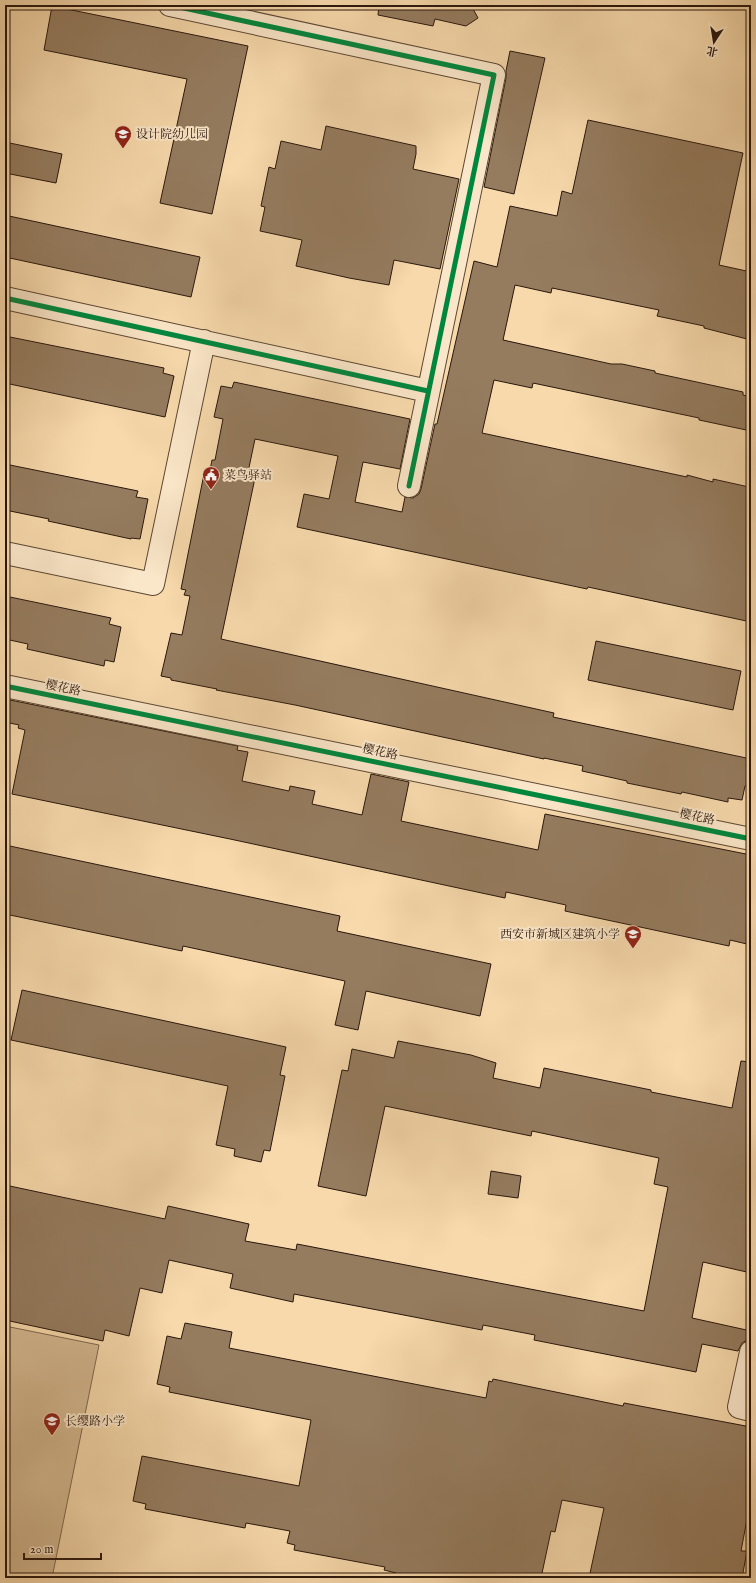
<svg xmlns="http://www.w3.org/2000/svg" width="756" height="1583" viewBox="0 0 756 1583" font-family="'IM FELL English','Noto Serif SC',serif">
	<rect width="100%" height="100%" fill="#f7d9ab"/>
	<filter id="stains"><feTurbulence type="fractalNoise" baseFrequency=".005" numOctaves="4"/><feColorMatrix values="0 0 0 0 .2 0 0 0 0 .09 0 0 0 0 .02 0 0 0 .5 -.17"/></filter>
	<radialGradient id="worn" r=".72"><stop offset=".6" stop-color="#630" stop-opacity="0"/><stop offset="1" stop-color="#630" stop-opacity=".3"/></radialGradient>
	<path fill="#d4b890" stroke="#7f684e" d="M5,1326L99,1345L52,1578H13L5,1576Z"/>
	<path fill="#957c5f" stroke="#2a170d" d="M379,5H471L478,18L466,26L435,19L433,26L378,15Z
		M52,6L248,46L212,214L160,203L187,79L44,50Z
		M510,51L545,58L514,194L484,187L506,78V71Z
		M588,120L743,153L719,265L751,272V340L704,328V326L657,316L659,310L552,288L551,293L515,285L503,340L611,364H622L655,371V373L743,392V395L751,397V431L699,420V418L533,383L532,388L494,380L482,433L687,477V475L713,482V479L749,487L747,495H751V622L588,587L587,589L297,527L304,494L329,499L338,456L255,439L247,477L255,478L221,639L554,713L553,717L751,759V787L745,786L742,800L728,798V802L682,792L681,794L627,783V781L582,771L583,766L544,758V759L295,705L216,690L217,689L171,680V678L161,676L171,633L182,635L190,596L184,595L186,590L181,589L205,469L210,470L212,460H215L223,419L214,417L221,386L232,388L234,382L410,419L400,469L363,462L355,502L402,512L405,497L413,498L419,494L421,489L435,424H437L474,261L497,267L510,206L557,216L562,191L572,194Z
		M326,126L416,146V154L413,169L459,179L440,269L394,260L389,285L349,278L296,266L302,240L260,231L265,207L261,206L269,167L275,169L281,141L321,150Z
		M5,142L62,154L56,183L5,173Z
		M9,216L200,257L191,297L5,257V219L8,220Z
		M5,336L164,368L163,373L174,376L165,417L5,383Z
		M5,464L138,491L136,497L148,499L140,539L131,538V539L48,521L49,519L5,510Z
		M5,596L111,618L109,624L121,627L114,662L105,660L104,666L27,649L28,644L5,639Z
		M596,641L741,671L733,710L588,680Z
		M5,699L238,746L237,750L248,752L242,781L289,791L290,786L315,791L312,804L362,815L371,774L409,782L401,821L538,850L545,814L751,855V945L730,940L729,946L565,911L566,905L506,892L505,898L230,839L12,794L25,730L18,728L19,725L5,722Z
		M5,845L340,916L337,931L491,964L480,1016L366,991L358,1030L335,1025L345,981L183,946L182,951L5,914Z
		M22,990L286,1047L280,1075L285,1076L270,1151L264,1150L261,1162L234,1156L235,1149L216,1145L228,1086L11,1040Z
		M398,1041L471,1055L496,1063L493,1078L540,1088L544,1068L651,1090V1092L732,1108L741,1061L751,1062V1273L703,1262L692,1318L751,1331V1340H747L742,1343L738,1351L702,1344L696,1372L534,1340L535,1335L483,1325L482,1330L294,1294L293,1302L230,1288L233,1274L169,1260L162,1293L140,1288L129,1336L105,1330L103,1341L5,1320V1185L165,1219L168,1206L249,1224L245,1241L296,1250L297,1244L644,1311L668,1187L654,1184L659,1158L532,1131L531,1136L385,1106L366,1196L318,1186L342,1070L348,1071L352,1049L394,1058Z
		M491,1171L521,1176L518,1198L488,1194Z
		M185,1323L232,1332L229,1348L486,1398L489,1381L492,1382L493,1379L623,1406L624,1403L751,1427V1498L741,1551H747L742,1578H589L604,1508L562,1500L555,1532L551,1531L541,1578H396V1573L384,1570L385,1567L294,1550L295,1545L287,1543L290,1531L246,1523L245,1528L145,1509L146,1504L133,1501L142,1456L299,1486L311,1420L169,1392L170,1387L157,1384L167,1336L181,1339Z"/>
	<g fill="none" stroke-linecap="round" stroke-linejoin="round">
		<g stroke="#5d4834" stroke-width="24">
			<path id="street" d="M170,5L494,75L409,486
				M5,298L428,391
				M5,553L153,584L204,341
				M5,686L751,839
				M751,1352L739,1407L751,1410"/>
		</g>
		<use href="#street" stroke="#fae6c8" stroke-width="22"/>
		<g stroke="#fae6c8" stroke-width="8">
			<path id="cycleway" d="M170,5L494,75L409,486
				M5,298L428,391
				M5,686L751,839"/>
		</g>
		<use href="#cycleway" stroke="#00873e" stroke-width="5"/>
	</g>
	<defs>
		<g id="school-pin" transform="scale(0.9)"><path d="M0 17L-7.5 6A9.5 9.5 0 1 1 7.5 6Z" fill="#8f2418" stroke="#fae6c8"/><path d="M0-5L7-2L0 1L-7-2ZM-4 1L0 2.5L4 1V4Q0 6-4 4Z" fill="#fff"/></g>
		<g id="civic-pin" transform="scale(0.9)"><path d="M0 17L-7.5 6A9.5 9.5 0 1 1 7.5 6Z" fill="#8f2418" stroke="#fae6c8"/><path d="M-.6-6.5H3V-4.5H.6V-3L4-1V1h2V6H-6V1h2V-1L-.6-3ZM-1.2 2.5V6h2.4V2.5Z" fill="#fff"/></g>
	</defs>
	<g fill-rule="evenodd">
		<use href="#school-pin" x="123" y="134"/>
		<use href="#civic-pin" x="211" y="475"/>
		<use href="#school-pin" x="633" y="934"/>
		<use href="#school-pin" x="52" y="1421"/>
	</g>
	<g text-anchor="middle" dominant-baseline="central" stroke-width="4" stroke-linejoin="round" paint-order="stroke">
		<g font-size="12" fill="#2a170d" stroke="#fae6c8" text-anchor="start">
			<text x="136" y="134">设计院幼儿园</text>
			<text x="224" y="475">菜鸟驿站</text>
			<text x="620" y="934" text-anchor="end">西安市新城区建筑小学</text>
			<text x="65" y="1421">长缨路小学</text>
		</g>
		<g font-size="12" fill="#2a170d" stroke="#fae6c8">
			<text transform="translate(63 688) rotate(12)">樱花路</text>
			<text transform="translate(380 752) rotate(12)">樱花路</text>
			<text transform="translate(697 817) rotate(12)">樱花路</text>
		</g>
	</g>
	<rect width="756" height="1583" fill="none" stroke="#f7d9ab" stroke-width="20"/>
	<rect x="6" y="6" width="744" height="1571" fill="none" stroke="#2a170d" stroke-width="2"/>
	<rect x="10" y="10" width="736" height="1563" fill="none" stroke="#2a170d"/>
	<g transform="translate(714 42) rotate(192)" stroke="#fae6c8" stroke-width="3" paint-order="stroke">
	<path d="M0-3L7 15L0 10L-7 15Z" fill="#2a170d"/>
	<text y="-6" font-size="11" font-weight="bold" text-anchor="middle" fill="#2a170d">北</text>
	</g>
	<path d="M24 1553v6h77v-6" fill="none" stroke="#2a170d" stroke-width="2"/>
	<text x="30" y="1553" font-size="12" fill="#2a170d" stroke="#fae6c8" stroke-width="3" paint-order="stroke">20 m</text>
	<rect width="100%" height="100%" filter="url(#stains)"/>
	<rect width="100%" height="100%" fill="url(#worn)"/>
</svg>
